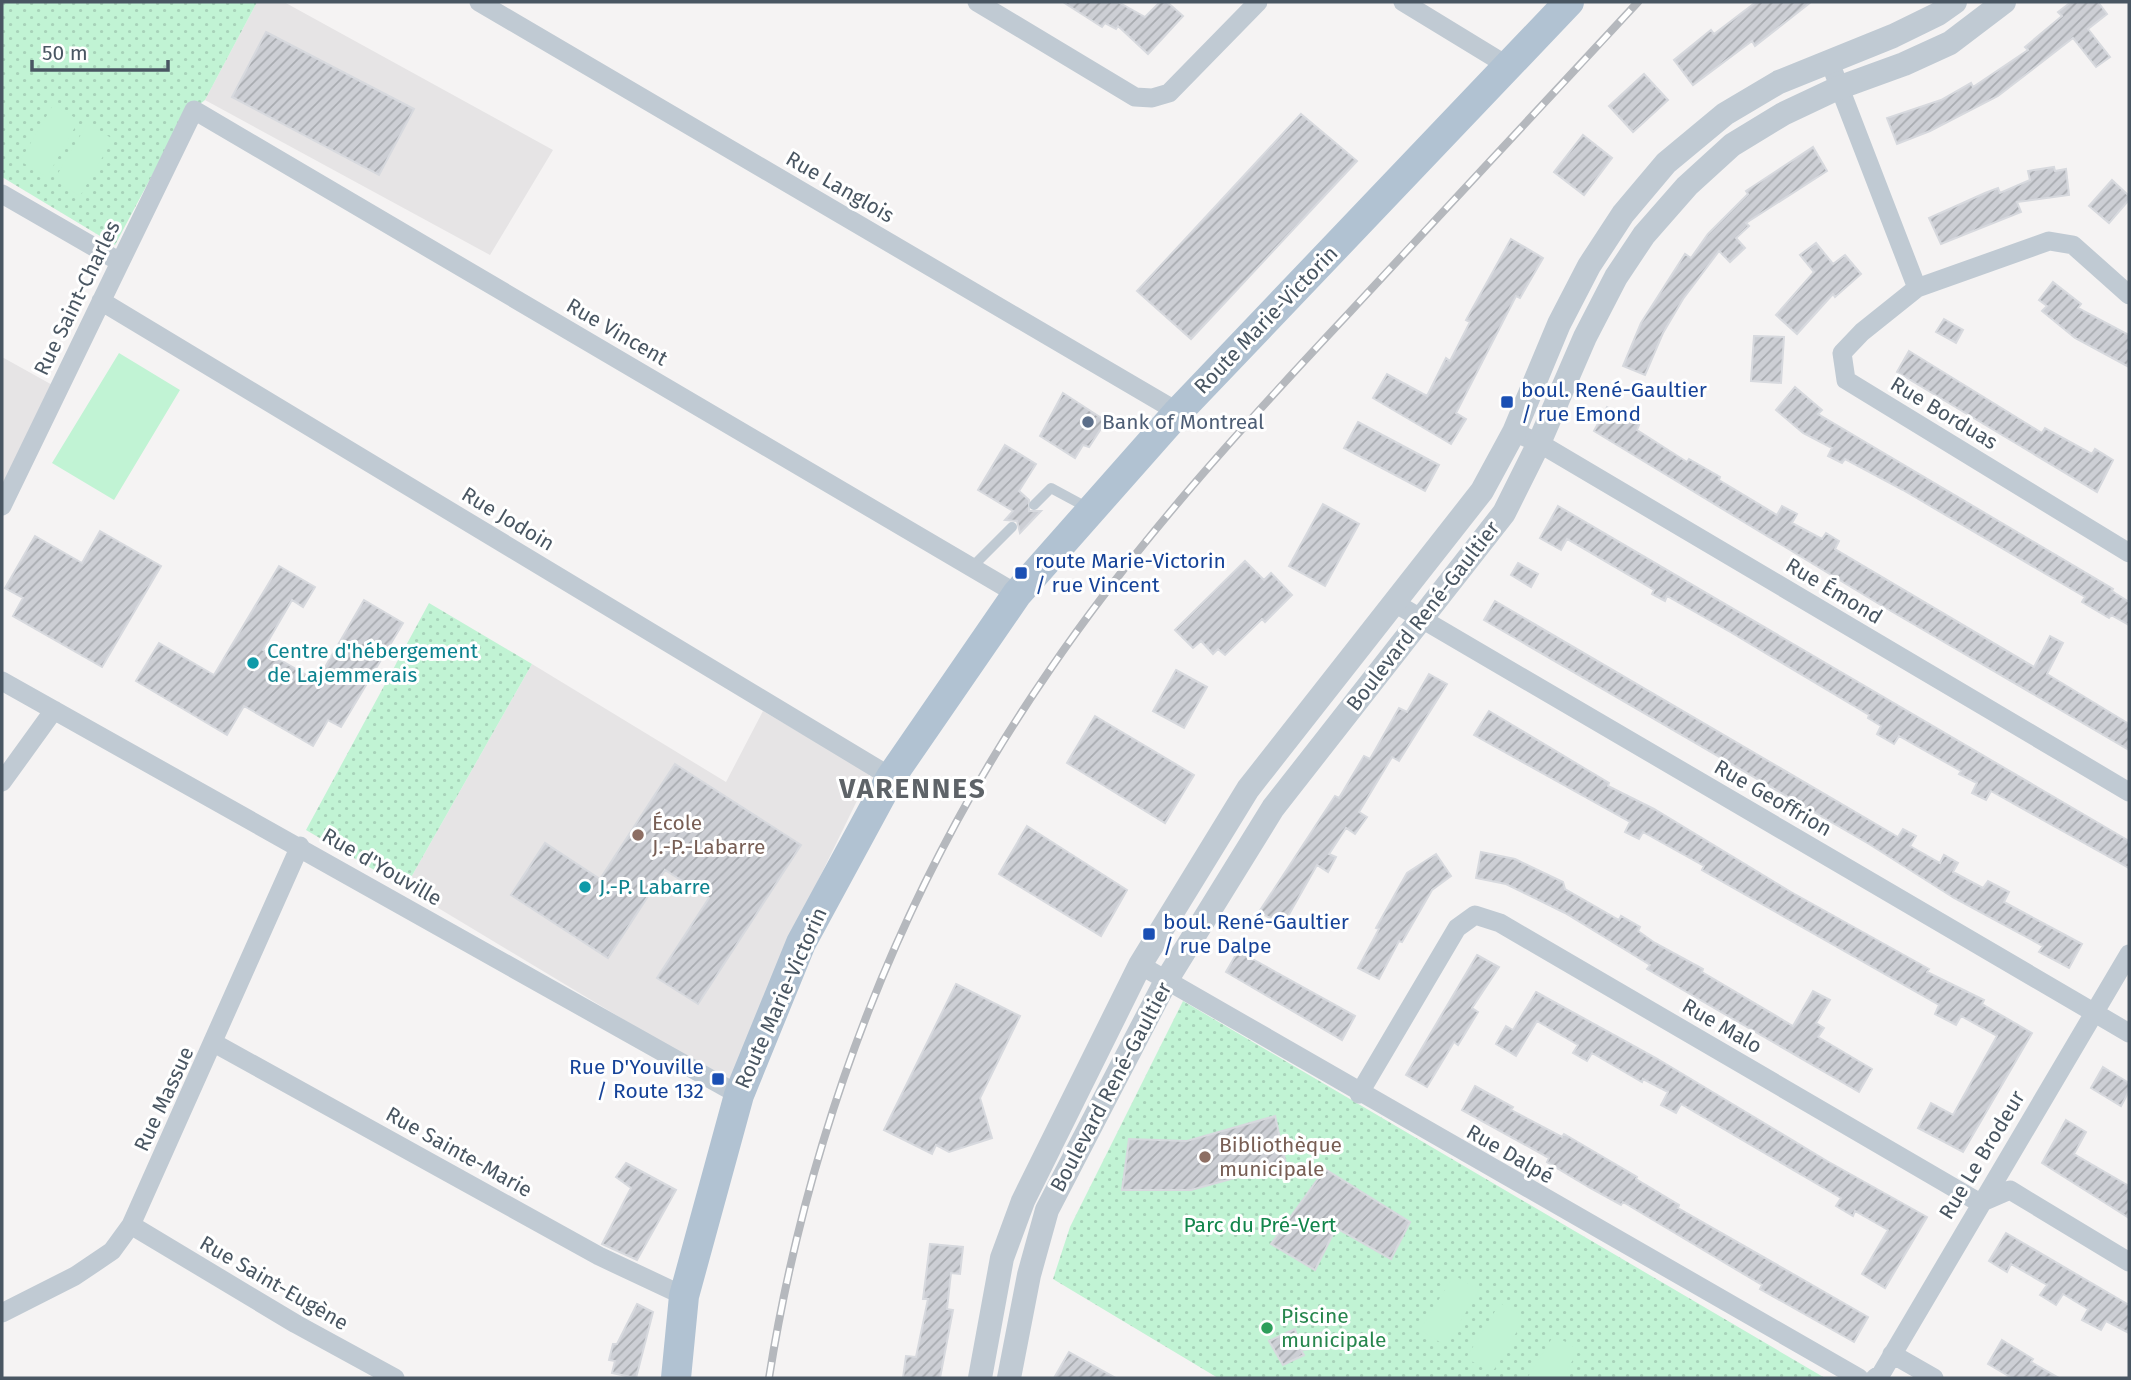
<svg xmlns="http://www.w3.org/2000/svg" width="2131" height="1380" viewBox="0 0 2131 1380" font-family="'Fira Sans',sans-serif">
	<defs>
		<pattern id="grass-dots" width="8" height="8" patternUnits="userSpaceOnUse" patternTransform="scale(1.75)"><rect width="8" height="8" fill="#c1f3d4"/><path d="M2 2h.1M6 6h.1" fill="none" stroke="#a7d2b9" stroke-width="1.8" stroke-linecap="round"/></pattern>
		<pattern id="building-hatch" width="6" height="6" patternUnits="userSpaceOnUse" patternTransform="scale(1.75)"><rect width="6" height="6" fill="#cdcfd5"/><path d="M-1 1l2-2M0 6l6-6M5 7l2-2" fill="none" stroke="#a8abb0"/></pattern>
	</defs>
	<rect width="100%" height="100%" fill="#f5f3f3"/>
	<path fill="#e6e4e5" d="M257,2H284L553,150L490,255L205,100Z
		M2,357L56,387L2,492Z
		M532,664L726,782L763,711L870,774L792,934L729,1083L405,888Z"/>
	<path fill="url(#grass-dots)" d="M2,2H257L205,100L182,119L115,245L2,177Z
		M429,603L532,664L405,888L306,830Z
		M1183,1001L1825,1378H1218L1053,1279L1070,1227Z"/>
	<path fill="#c1f3d4" d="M53,105L79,120L47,177L20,161Z
		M87,124L113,139L80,196L54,180Z
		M119,353L180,390L114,500L52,463Z
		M1454,1275L1479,1290L1446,1346L1420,1330Z
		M1500,1303L1525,1318L1492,1373L1466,1358Z
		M1554,1335L1579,1350L1562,1378H1527Z"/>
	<path fill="url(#building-hatch)" stroke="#d7d9de" stroke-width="2" d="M1063,2H1118L1145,17L1160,2H1167L1183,16L1148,54L1118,26L1116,29L1105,23L1102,27Z
		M1756,2H1811L1755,46L1752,41L1693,85L1674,60L1711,30L1714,34Z
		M2071,2H2098L2107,14L2088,29L2110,57L2096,67L2073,38L1998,96L1930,131L1897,144L1887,118L1941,100L1971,83L1973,87L2028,50L2025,47L2062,16L2058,12Z
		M266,32L414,109L379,175L232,97Z
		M1644,74L1668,100L1633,132L1609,106Z
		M1301,114L1357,161L1191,339L1137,291Z
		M1583,135L1612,158L1584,195L1554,172Z
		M1813,147L1827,171L1746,223L1749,226L1736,238L1745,248L1730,262L1719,251L1683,299L1663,333L1645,375L1623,366L1641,323L1685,254L1691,258L1708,234L1748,194L1746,191Z
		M2054,167L2055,171L2066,169L2069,195L2017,202L2021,212L1941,244L1929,218L1985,193L1998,188L2000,193L2030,180L2028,171Z
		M2112,180L2129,196V200L2109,223L2089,206Z
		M1511,239L1543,258L1520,298L1516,296L1456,413L1466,419L1451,444L1373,398L1387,374L1427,396L1446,358L1450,361L1470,322L1466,320Z
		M1816,243L1833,264L1845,255L1861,274L1835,297L1833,294L1797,334L1776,315L1814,272L1800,255Z
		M2053,282L2081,304L2078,308L2129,335V367L2075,338L2042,311L2047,306L2039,300Z
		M1944,319L1963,330L1956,343L1936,332Z
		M1754,336L1784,337L1781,383L1751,381Z
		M1909,351L2042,433L2045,428L2092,454L2095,449L2113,460L2097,492L1897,372Z
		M1795,387L1822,410L1818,414L2113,589L2112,591L2129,602V625L2111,615L2109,618L2082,602L2085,597L1903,490L1845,459L1842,463L1828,456L1832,448L1803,433L1776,410Z
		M1063,393L1106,421L1089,447L1083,445L1075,458L1040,436Z
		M1607,407L1639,425L1637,430L1687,462L1689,459L1720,477L1719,480L1777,515L1782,506L1797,514L1792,523L1822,539L1826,533L1839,541L1835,549L2034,667L2050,636L2063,643L2047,674L2129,724V750L1879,604L1594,431Z
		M1358,422L1439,465L1425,491L1344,448Z
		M1005,445L1036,464L1019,491L1029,500V511H1041L1020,533L1017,521L1005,520L1013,511L978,490Z
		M1323,504L1359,524L1325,586L1289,566Z
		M1558,506L2129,841V868L1991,791L1986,800L1972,793L1977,783L1959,774L1961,771L1899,736L1894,744L1877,734L1881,726L1868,718L1869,715L1732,633L1667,596L1665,601L1652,594L1654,590L1567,539L1561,550L1540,538Z
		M100,531L161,566L102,667L13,616L23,598L5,588L35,536L82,563Z
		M1245,561L1264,580L1271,573L1292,595L1265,622L1262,619L1225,655L1218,649L1213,654L1201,641L1193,648L1175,630Z
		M1518,563L1538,574L1531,587L1511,575Z
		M279,566L315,587L303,607L292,600L263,650L317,681L364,600L403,623L341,727L328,720L313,746L244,706L227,735L136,681L159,643L214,675Z
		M1495,601L1898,837L1903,829L1916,836L1910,846L1940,863L1944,855L1958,863L1953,872L1983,888L1988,881L2009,892L2004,902L2082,944L2069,968L2039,952L2043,946L1954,898L1869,844L1484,620Z
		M1176,670L1207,687L1184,728L1153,711Z
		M1429,674L1447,684L1399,761L1392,757L1359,812L1367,817L1355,834L1346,828L1329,854L1336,857L1328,872L1317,865L1283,925L1259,912L1335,796L1339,798L1364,756L1370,759L1399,708L1407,712Z
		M1489,711L1609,783L1608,786L1654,809L1791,892L1929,969L1927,972L1984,1000L1982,1004L2032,1033L1963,1152L1918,1128L1931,1103L1953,1115L1997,1036L1961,1016L1956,1025L1935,1014L1939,1005L1702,870L1704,866L1643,832L1639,839L1625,832L1630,822L1474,735Z
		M1095,716L1194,775L1165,823L1067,763Z
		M675,764L801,845L698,1004L657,978L709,898L665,870L608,958L511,895L545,843L600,879Z
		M1027,826L1127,890L1101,936L999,874Z
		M1481,852L1515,859L1563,882L1565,889L1619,920L1621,916L1640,927L1638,931L1655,943L1703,969L1702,972L1793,1026L1813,991L1830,1000L1816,1023L1824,1028L1818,1037L1872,1069L1859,1092L1647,969L1650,965L1565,913L1506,884L1476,878Z
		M1436,854L1451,876L1432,890L1402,942L1399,941L1379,979L1358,968L1379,929L1376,928L1407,873Z
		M1238,951L1355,1016L1342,1040L1226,972Z
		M1477,955L1499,967L1472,1008L1478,1012L1458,1045L1454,1042L1427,1087L1406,1075Z
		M956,984L1020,1016L980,1098L992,1138L949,1152L936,1145L932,1154L884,1130Z
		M1536,992L1656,1058L1827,1161L1927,1217L1885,1288L1862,1274L1888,1230L1855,1211L1853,1216L1836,1206L1841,1198L1681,1104L1676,1113L1661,1105L1668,1092L1643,1079L1642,1082L1592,1053L1587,1061L1573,1053L1578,1045L1537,1021L1516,1056L1496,1044L1506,1026L1513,1030Z
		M2103,1067L2129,1083V1091L2121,1106L2091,1088Z
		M1475,1086L1513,1107L1511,1110L1562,1137L1564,1134L1637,1177L1636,1179L1679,1205L1678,1208L1868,1317L1854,1342L1760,1289L1762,1285L1623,1202L1621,1205L1590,1188L1547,1162L1549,1158L1462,1110Z
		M1275,1116L1286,1164L1191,1190H1122L1129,1139L1187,1141Z
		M2066,1120L2086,1132L2074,1154L2129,1186V1218L2042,1163Z
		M626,1163L676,1190L637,1260L602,1244L631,1188L616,1177Z
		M1325,1169L1410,1222L1391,1259L1336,1228L1315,1270L1271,1244Z
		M2006,1233L2129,1305V1333L2106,1321L2101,1330L2082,1320L2088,1309L2063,1294L2056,1305L2040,1295L2047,1285L2011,1264L2007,1272L1989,1261Z
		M930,1244L963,1247L960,1274L951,1273L947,1309L953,1310L940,1378H903L906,1356L916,1357L928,1299H923Z
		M637,1304L653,1312L636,1378L612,1373L615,1361L609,1360L613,1344H617Z
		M1295,1329L1297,1336L1327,1332L1328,1347L1301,1350L1304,1355L1283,1365L1269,1341Z
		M2002,1340L2033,1359L2031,1362L2059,1378H2012L1988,1364Z
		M1069,1352L1116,1378H1054Z"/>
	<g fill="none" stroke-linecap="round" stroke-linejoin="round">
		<path stroke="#c0cad3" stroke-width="10" d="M1034,505L1051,488L1088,508
			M972,567L1012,527"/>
		<path stroke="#c0cad3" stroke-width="19" d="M479,2L1178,412
			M977,2L1135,97L1152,98L1169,93L1258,2
			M1403,2L1508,66
			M1829,60L1917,288
			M2,194L120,262
			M2129,295L2073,245L2049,241L1917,288L1862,332L1842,353L1846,380L2129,553
			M101,301L891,777
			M1514,432L1539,443L2129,792
			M2,506L194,110L1017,594
			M1393,602L2129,1033
			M2,681L739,1095
			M2,782L54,710
			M1140,965L1859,1378
			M214,1043L599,1256L684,1296
			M1359,1094L1457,928L1475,915L1500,923L1980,1203L2010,1190L2129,1262
			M131,1225L296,1324L395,1378
			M2,1313L75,1276L112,1251L131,1225L300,846
			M1892,1354L1934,1378
			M1875,1378L1881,1374L2129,954"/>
		<path stroke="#c0cad3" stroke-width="24" d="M980,1378L1002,1258L1023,1201L1140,965L1248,789L1482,491L1514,432L1559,324L1589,266L1623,214L1666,163L1725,114L1779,82L1893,36L1938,14L1955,2
			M1009,1378L1029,1275L1047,1210L1166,981L1273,808L1504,513L1539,443L1585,337L1616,277L1644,235L1687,186L1732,145L1783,114L1838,88L1904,64L1950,43L2004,2"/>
		<path stroke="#b1c2d2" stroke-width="30" d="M676,1378L684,1296L739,1095L801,943L891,777L1017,594L1178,412L1569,2"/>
		<g stroke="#b5b8bd" stroke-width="8">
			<path id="rail" d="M769,1378C809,1125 903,883 1049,671C1137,542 1242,427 1349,313C1445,209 1542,106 1638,2"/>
		</g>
		<use href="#rail" stroke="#fff" stroke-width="5" stroke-dasharray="16" stroke-linecap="butt"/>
	</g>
	<g fill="#1a4fb4" stroke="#fff" stroke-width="2.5">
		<rect x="1500" y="395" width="14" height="14" rx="3.5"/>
		<rect x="1014" y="566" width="14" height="14" rx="3.5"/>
		<rect x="1142" y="927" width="14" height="14" rx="3.5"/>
		<rect x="711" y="1072" width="14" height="14" rx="3.5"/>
	</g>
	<circle fill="#5c6f8a" stroke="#fff" stroke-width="2.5" cx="1088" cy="422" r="7"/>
	<g fill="#0f9aa8" stroke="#fff" stroke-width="2.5">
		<circle cx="253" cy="663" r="7"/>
		<circle cx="585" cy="887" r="7"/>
	</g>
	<g fill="#8d6e63" stroke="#fff" stroke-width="2.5">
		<circle cx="638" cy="835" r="7"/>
		<circle cx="1205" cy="1157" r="7"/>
	</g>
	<circle fill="#2e9e5b" stroke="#fff" stroke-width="2.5" cx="1267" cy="1328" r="7"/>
	<g text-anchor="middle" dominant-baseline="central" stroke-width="6" stroke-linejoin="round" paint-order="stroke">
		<g font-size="21" fill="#495662" stroke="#fff">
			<text transform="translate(840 187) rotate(30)">Rue Langlois</text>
			<text transform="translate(77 298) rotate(-64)">Rue Saint-Charles</text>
			<text transform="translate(1266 320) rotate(-46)">Route Marie-Victorin</text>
			<text transform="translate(617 332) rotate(30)">Rue Vincent</text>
			<text transform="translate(1944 413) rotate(31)">Rue Borduas</text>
			<text transform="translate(508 519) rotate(31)">Rue Jodoin</text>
			<text transform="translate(1834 591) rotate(31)">Rue Émond</text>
			<text transform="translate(1423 616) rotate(-52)">Boulevard René-Gaultier</text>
			<text transform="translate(1773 798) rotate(30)">Rue Geoffrion</text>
			<text transform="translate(382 867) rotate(30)">Rue d'Youville</text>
			<text transform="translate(781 998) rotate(-66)">Route Marie-Victorin</text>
			<text transform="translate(1722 1026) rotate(30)">Rue Malo</text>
			<text transform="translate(1111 1087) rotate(-62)">Boulevard René-Gaultier</text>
			<text transform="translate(164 1099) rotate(-65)">Rue Massue</text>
			<text transform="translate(459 1152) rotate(29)">Rue Sainte-Marie</text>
			<text transform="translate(1510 1154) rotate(30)">Rue Dalpé</text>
			<text transform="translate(1982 1155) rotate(-59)">Rue Le Brodeur</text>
			<text transform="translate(274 1283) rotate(30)">Rue Saint-Eugène</text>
		</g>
		<g font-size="21" fill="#164399" stroke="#fff" text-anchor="start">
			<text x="1521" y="390">boul. René-Gaultier<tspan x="1521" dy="24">/ rue Emond</tspan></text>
			<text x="1035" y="561">route Marie-Victorin<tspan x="1035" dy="24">/ rue Vincent</tspan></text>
			<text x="1163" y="922">boul. René-Gaultier<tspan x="1163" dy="24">/ rue Dalpe</tspan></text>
			<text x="704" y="1067" text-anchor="end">Rue D'Youville<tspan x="704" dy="24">/ Route 132</tspan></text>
		</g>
		<g font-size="21" fill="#4e5e75" stroke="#fff" text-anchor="start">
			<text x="1102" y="422">Bank of Montreal</text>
		</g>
		<g font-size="21" fill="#0d838f" stroke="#fff" text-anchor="start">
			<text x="267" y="651">Centre d'hébergement<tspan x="267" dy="24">de Lajemmerais</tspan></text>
			<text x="599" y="887">J.-P. Labarre</text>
		</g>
		<g font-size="21" fill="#785e54" stroke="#fff" text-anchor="start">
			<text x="652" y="823">École<tspan x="652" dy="24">J.-P.-Labarre</tspan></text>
			<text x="1219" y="1145">Bibliothèque<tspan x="1219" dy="24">municipale</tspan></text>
		</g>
		<g font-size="21" fill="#12854b" stroke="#fff">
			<text x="1260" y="1225">Parc du Pré-Vert</text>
		</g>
		<g font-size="21" fill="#27864d" stroke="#fff" text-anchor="start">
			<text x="1281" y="1316">Piscine<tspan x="1281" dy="24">municipale</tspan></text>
		</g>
		<g font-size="28" font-weight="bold" letter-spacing="2" fill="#5e6368" stroke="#fff">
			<text x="913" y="788">VARENNES</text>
		</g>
	</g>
	<rect width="2131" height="1380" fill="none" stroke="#495662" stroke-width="7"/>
	<path d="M32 60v10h136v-10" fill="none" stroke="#495662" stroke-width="3.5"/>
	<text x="42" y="60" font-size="21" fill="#495662" stroke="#ffffff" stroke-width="5" paint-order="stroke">50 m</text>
</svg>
